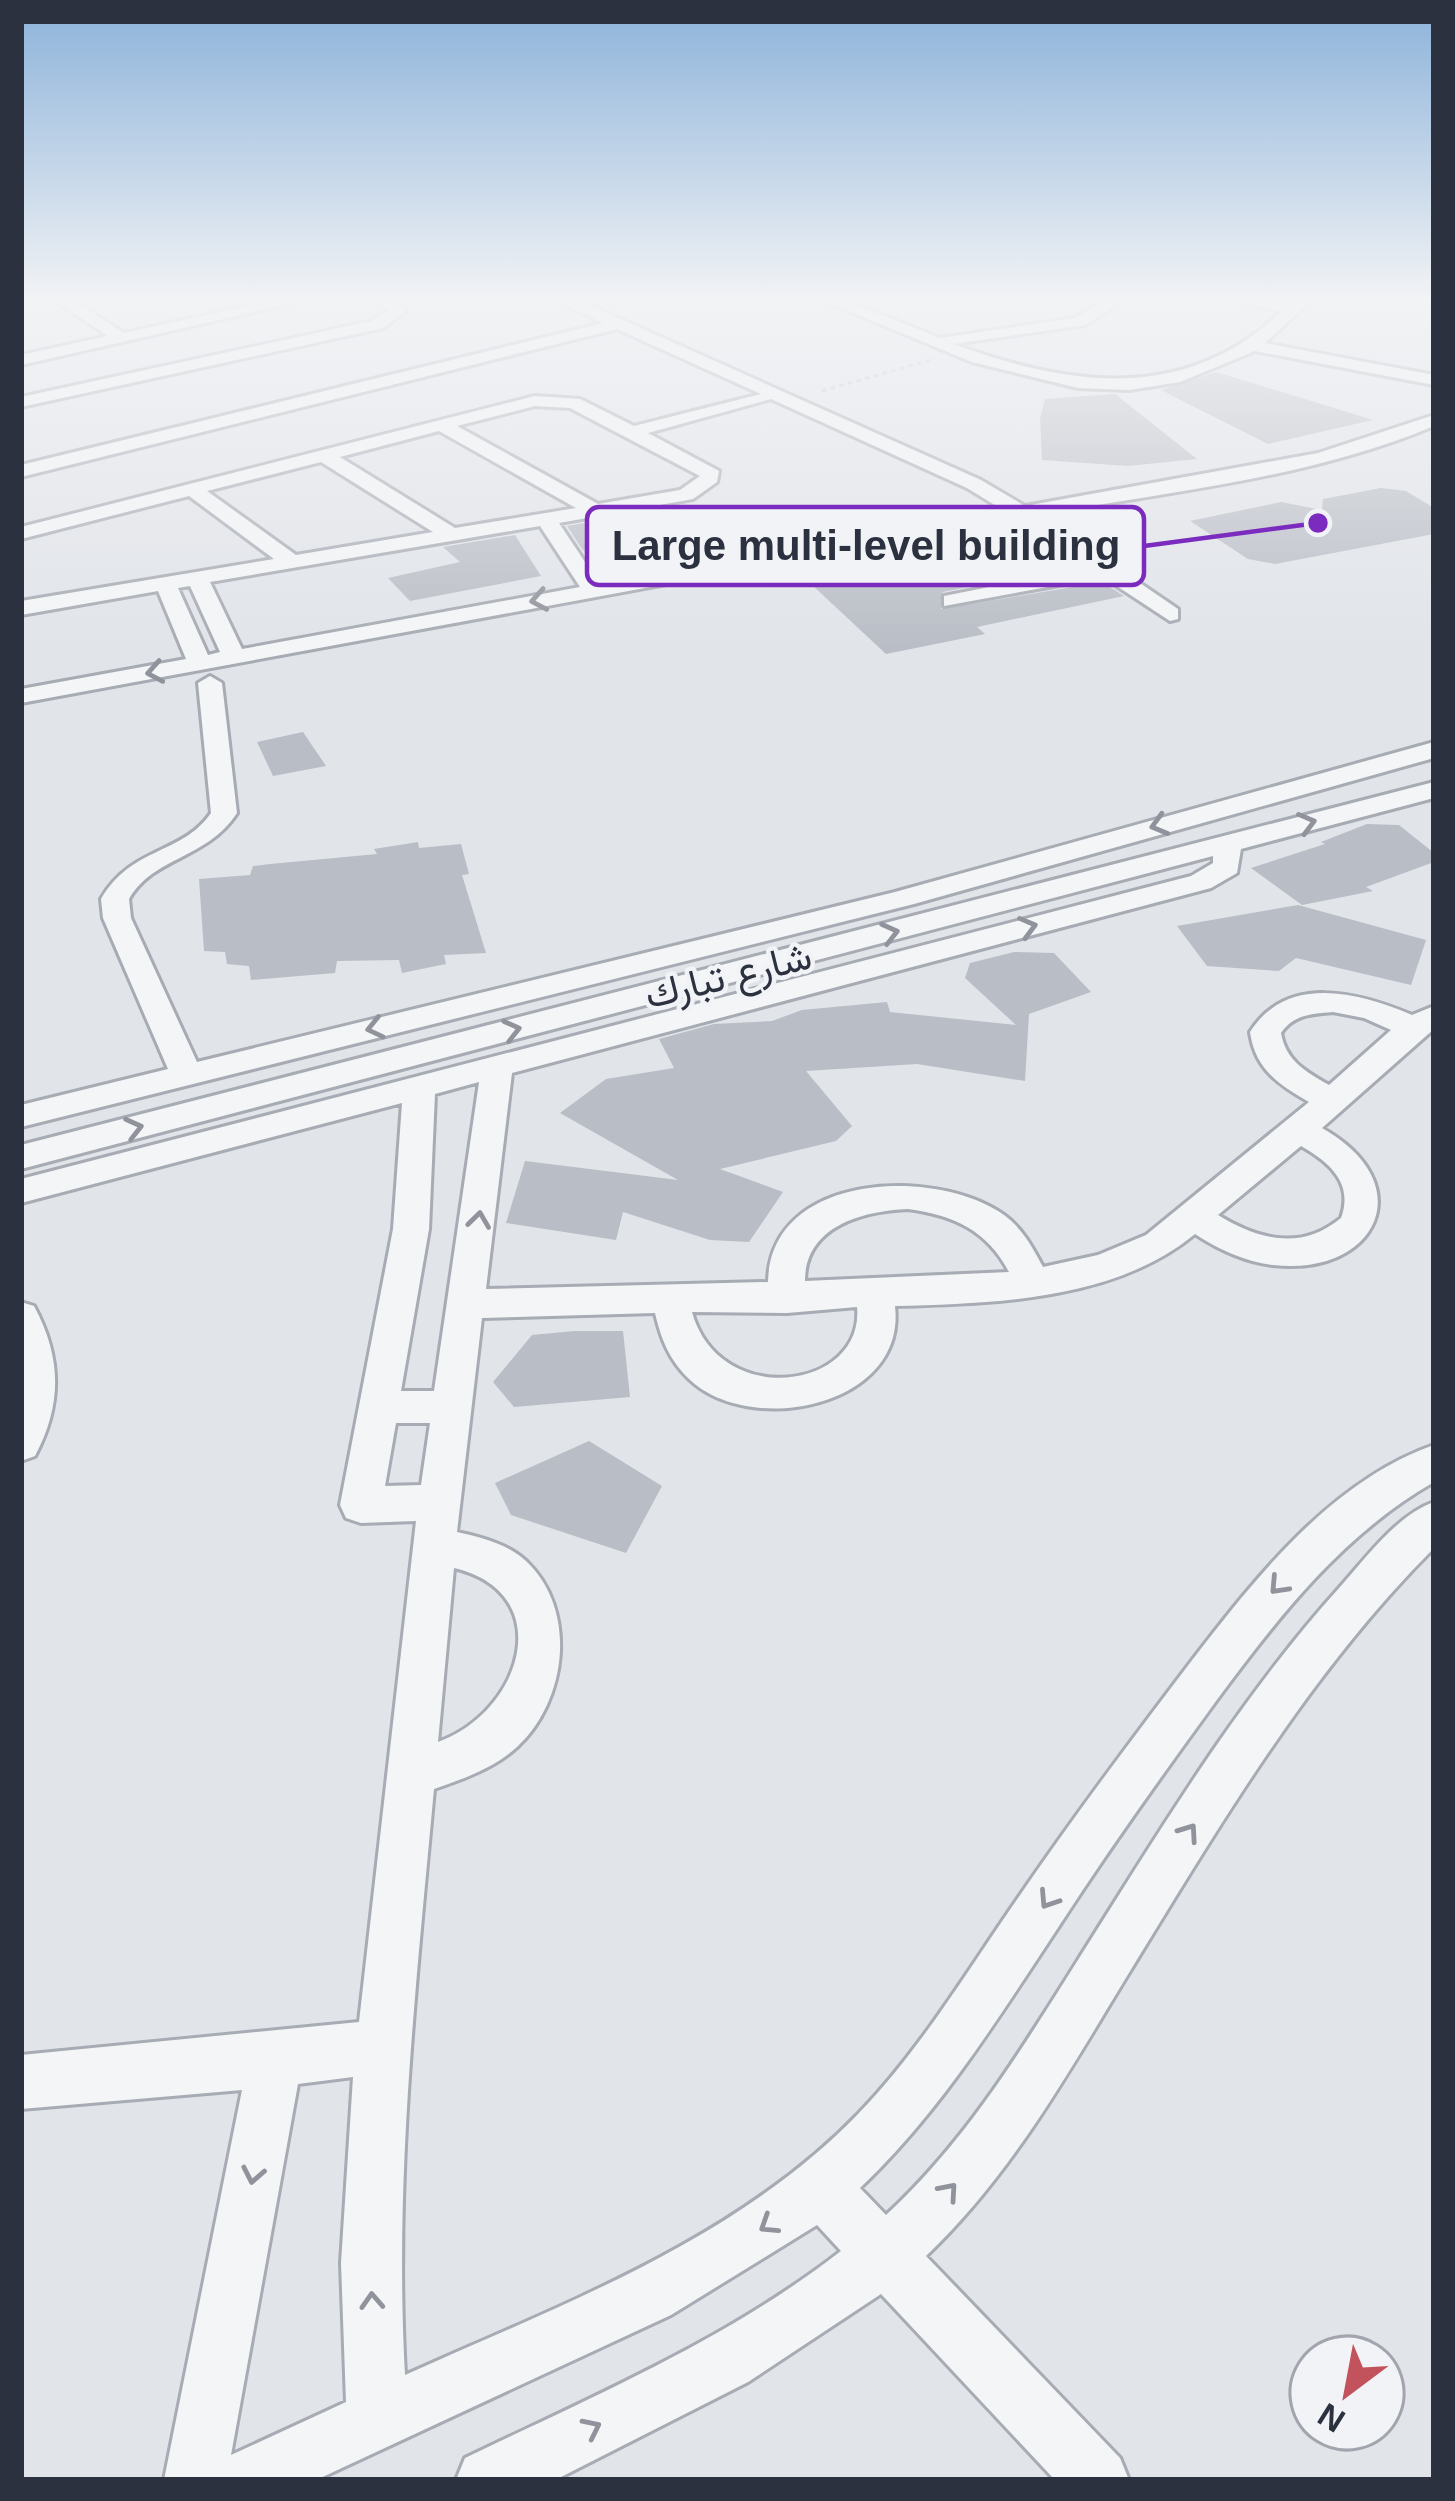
<svg xmlns="http://www.w3.org/2000/svg" width="1455" height="2501" viewBox="0 0 1455 2501" font-family="Arial,Vazirmatn,sans-serif">
	<rect width="100%" height="100%" fill="#e1e4e9"/>
	<path fill="#b9bdc5" d="M1216,372L1328,406L1373,420L1268,444L1161,390Z
		M1115,394L1197,459L1128,466L1042,460L1040,418L1045,399Z
		M1381,488L1406,491L1434,508V534L1275,564L1248,559L1190,521L1281,502L1322,510L1323,499Z
		M617,517L633,537L657,556L606,570L582,549L567,526Z
		M515,535L541,576L410,601L388,578L460,562L443,547Z
		M1026,545L1051,547L1078,565L943,592L941,609L1102,582L1124,596L977,627L985,634L886,654L811,584Z
		M303,732L326,766L273,776L257,742Z
		M1367,824L1399,825L1434,853V862L1366,887L1373,891L1302,905L1251,868L1325,844L1321,842Z
		M418,842L419,848L461,844L469,874L462,875L486,953L444,955L446,964L402,973L399,960L337,961L335,973L251,980L249,966L227,964L225,952L204,951L199,879L250,875L253,866L270,864L377,854L374,849Z
		M1298,905L1426,940L1411,985L1296,958L1279,971L1207,966L1177,926Z
		M1014,952L1054,953L1091,992L1029,1014L1025,1081L917,1064L806,1071L852,1126L836,1141L720,1169L783,1192L749,1242L710,1240L623,1212L616,1240L506,1223L525,1161L678,1180L560,1113L606,1079L674,1068L659,1039L714,1024L772,1021L802,1010L887,1002L890,1012L1016,1025L965,978L970,963Z
		M574,1331H623L630,1397L514,1407L493,1382L532,1335Z
		M589,1441L662,1486L626,1553L511,1515L495,1483Z"/>
	<g fill="none" stroke-linecap="round" stroke-linejoin="round">
		<g stroke="#a7abb3" stroke-width="6">
			<path id="minor" d="M54,300H73L124,333L276,300H306L21,365V355L108,336Z
				M375,300H393L406,311L383,328L21,407V397L372,321L388,311Z
				M557,300H578L625,321L981,480L1025,506L1318,453L1434,415V426C1311,478 1171,491 1040,515L1178,609V619L1170,621L1103,577L944,606V596L1089,567L1019,519L21,703V689L186,659L158,591L21,615V601L274,559L189,496L21,539V527L535,396L580,399L634,426L761,394L617,329L21,477V465L603,323ZM771,399L967,488L1003,510L599,583L559,523L693,499L717,482L719,471L648,433ZM535,406L570,408L700,476L680,490L598,504L457,426ZM439,431L576,508L455,528L340,457ZM321,462L433,532L296,555L207,491ZM540,526L580,587L242,649L210,582ZM190,586L220,652L208,655L178,588Z
				M822,300H844L940,338L1075,318L1106,300H1125L1085,325L954,344C1070,387 1185,403 1281,312L1232,300L1290,304L1311,300L1265,343L1434,375V385L1255,351L1180,382L1129,390L1078,388L972,362Z
				M210,676L222,683L237,813C206,860 154,856 129,899L131,918L197,1062L895,892L1434,742V758L914,904L21,1127V1105L168,1069L103,918L101,899C132,846 182,855 211,813L198,683Z
				M1434,782V798L1241,849L1237,873L1211,888L512,1073L486,1289L768,1282C770,1172 936,1167 1004,1215C1022,1228 1033,1248 1043,1267L1098,1255L1146,1235L1309,1102C1279,1085 1255,1069 1250,1032C1287,974 1357,992 1412,1015L1434,1006V1029L1322,1128C1423,1185 1375,1277 1273,1265C1245,1262 1218,1249 1195,1234C1114,1301 994,1303 895,1306C907,1407 748,1438 688,1378C669,1359 661,1339 655,1313L482,1318L457,1532C480,1537 508,1544 526,1561C578,1610 567,1701 517,1747C494,1768 463,1779 434,1789C416,1985 394,2178 405,2375C563,2304 737,2240 859,2113C920,2050 966,1973 1016,1901C1072,1819 1132,1739 1193,1659C1256,1577 1333,1480 1434,1445V1482C1343,1534 1278,1617 1216,1701C1162,1775 1109,1849 1059,1926C998,2018 941,2111 860,2188L886,2215C966,2141 1020,2052 1078,1960C1159,1832 1238,1700 1340,1587C1366,1558 1397,1515 1434,1502V1548C1309,1673 1219,1826 1127,1976C1066,2076 1011,2175 926,2256L1120,2458L1129,2480H1055L881,2294L748,2382L555,2480H456L465,2458C594,2396 728,2339 841,2251L817,2225L671,2315L316,2480H164L242,2090L21,2109V2055L359,2022L416,1521L361,1523L346,1518L340,1505L393,1229L402,1103L21,1203V1179L1191,876L1213,863V856L21,1169V1145ZM1333,1012L1364,1018L1391,1030L1329,1085C1305,1071 1286,1061 1281,1033C1294,1014 1312,1014 1333,1012ZM479,1082L434,1391H401L429,1229L435,1094ZM1301,1146C1329,1162 1354,1183 1341,1218C1301,1251 1259,1240 1218,1215ZM908,1209C953,1215 987,1230 1009,1272L805,1281C805,1226 863,1211 908,1209ZM857,1307C865,1390 719,1410 692,1312L787,1313ZM396,1423H430L421,1485L385,1486ZM454,1568C559,1593 522,1712 438,1742ZM353,2077L341,2263L346,2402L231,2455L298,2084Z
				M21,1302L34,1306C62,1358 62,1405 35,1456L21,1461Z"/>
		</g>
		<path stroke="#c0c2c7" stroke-width="3" stroke-dasharray="4.5 4.5" stroke-linecap="butt" d="M822,391L930,360"/>
		<use href="#minor" fill="#f4f5f7" fill-rule="evenodd"/>
	</g>
	<defs><path id="oneway-chevron" d="M-2-3.5L2.5 0L-2 3.5" fill="none" stroke-width="1.6" stroke-linecap="round" stroke-linejoin="round" transform="scale(3)"/></defs>
	<g stroke="#90939b">
		<use href="#oneway-chevron" transform="translate(539 600) rotate(170)"/>
		<use href="#oneway-chevron" transform="translate(155 672) rotate(170)"/>
		<use href="#oneway-chevron" transform="translate(1307 823) rotate(-15)"/>
		<use href="#oneway-chevron" transform="translate(1159 825) rotate(164)"/>
		<use href="#oneway-chevron" transform="translate(1028 927) rotate(-15)"/>
		<use href="#oneway-chevron" transform="translate(890 933) rotate(-14)"/>
		<use href="#oneway-chevron" transform="translate(375 1028) rotate(167)"/>
		<use href="#oneway-chevron" transform="translate(512 1030) rotate(-14)"/>
		<use href="#oneway-chevron" transform="translate(134 1128) rotate(-14)"/>
		<use href="#oneway-chevron" transform="translate(479 1220) rotate(-82)"/>
		<use href="#oneway-chevron" transform="translate(1278 1586) rotate(133)"/>
		<use href="#oneway-chevron" transform="translate(1189 1832) rotate(-55)"/>
		<use href="#oneway-chevron" transform="translate(1048 1900) rotate(123)"/>
		<use href="#oneway-chevron" transform="translate(253 2175) rotate(101)"/>
		<use href="#oneway-chevron" transform="translate(949 2191) rotate(-49)"/>
		<use href="#oneway-chevron" transform="translate(768 2225) rotate(147)"/>
		<use href="#oneway-chevron" transform="translate(372 2301) rotate(-93)"/>
		<use href="#oneway-chevron" transform="translate(592 2428) rotate(-26)"/>
	</g>
	<linearGradient id="sky" x2="0" y2="1"><stop stop-color="#8bb2da"/><stop offset="0.46" stop-color="#f2f3f5"/><stop offset="1" stop-color="#f2f3f5" stop-opacity="0"/></linearGradient>
	<rect width="1455" height="650" fill="url(#sky)"/>
	<g text-anchor="middle" dominant-baseline="central" stroke-width="9" stroke-linejoin="round" paint-order="stroke">
		<g font-size="39" fill="#2b313f" stroke="#f1f3f6">
			<text transform="translate(728 975) rotate(-14)">شارع تبارك</text>
		</g>
	</g>
	<path fill="none" stroke="#7b2cbf" stroke-width="4.5" d="M1318 523L1144 546"/>
	<circle fill="#7b2cbf" stroke="#f1f3f6" stroke-width="4.5" cx="1318" cy="523" r="12"/>
	<rect fill="#f1f3f6" stroke="#7b2cbf" stroke-width="4.5" x="587" y="507" width="557" height="78" rx="12"/>
	<g font-size="42" text-anchor="middle" font-weight="bold" fill="#2b313f">
		<text x="866" y="560">Large multi-level building</text>
	</g>
	<rect width="1455" height="2501" fill="none" stroke="#2b313f" stroke-width="48"/>
	<g transform="translate(1347 2393) rotate(212)"><circle r="57" fill="#f1f3f6" stroke="#a2a5ad" stroke-width="3"/>
	<path d="M0-9L21 45L0 30L-21 45Z" fill="#c2525b"/>
	<text y="-18" font-size="33" font-weight="bold" text-anchor="middle" fill="#2b313f">N</text>
	</g>
</svg>
